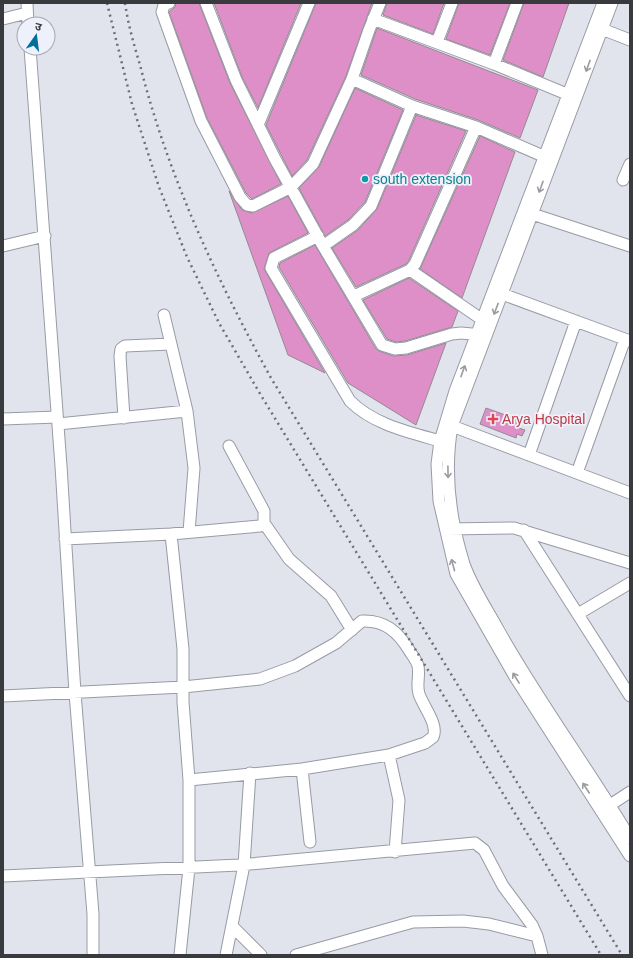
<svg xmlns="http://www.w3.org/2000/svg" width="633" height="958" viewBox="0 0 633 958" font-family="Arial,'Noto Sans Devanagari',sans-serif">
	<rect width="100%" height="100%" fill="#e1e4ed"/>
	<path fill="#df8fc8" stroke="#938a90" d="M176,3H199L230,83L281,184L252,199L246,193L207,118L169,12L175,7Z
		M214,3H301L258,108L242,77Z
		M316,3H372L346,76L307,160L292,176L266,125Z
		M387,3H444L433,34L383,15Z
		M459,3H510L490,55L446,39Z
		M524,3H569L543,77L503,60Z
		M377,28L538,90L520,138L478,120L415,99L361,75Z
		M355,88L403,110L365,202L348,220L325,236L299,188L319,167Z
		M416,115L466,131L409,260L406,264L356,287L332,248L358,230L377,209Z
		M480,136L515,152L462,298L420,269Z
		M229,191L242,210L252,213L288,196L308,233L269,253L264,269L325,373L288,355Z
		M315,245L376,349L379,351L393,356L407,355L446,343L416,425L348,383L279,267L280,263Z
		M409,278L458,311L452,327L405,341L396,342L387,339L363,300Z
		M486,408L522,421L519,428L525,430L522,436L517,434L516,438L480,424Z"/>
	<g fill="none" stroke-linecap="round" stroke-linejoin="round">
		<g stroke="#989ba4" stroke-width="13">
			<path id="minor" d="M27,3L28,24
				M169,3L164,5L162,12L201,121L240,197L247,205L253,206L291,187L313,164L352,79L369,30L380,3
				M206,3L236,80L275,159L323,246L382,345L395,349L406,348L452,334L461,333L483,335
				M603,3L455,391L440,441L437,464L439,501L456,574L515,677L630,856
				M612,3L452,426C444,472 450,519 464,564C472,587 487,609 499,631C539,702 588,768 630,838
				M3,19L27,13
				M373,19L494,64L574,97
				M594,26L630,40
				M437,42L452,3
				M30,48L61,466L75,693L93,914V955
				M494,64L517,3
				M352,79L412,106L476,127L550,159
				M258,125L309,3
				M623,180L630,164
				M526,212L630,246
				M318,236L274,258L271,268L350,401C375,426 413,433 447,443
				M3,246L45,236
				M323,246L353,225L371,206L412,106
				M410,270L487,323
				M502,294L630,341
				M354,296L410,270L415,264L476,127
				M164,315L187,411L194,468L189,532
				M124,418L120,356L121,349L125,346L171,344
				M3,419L57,417
				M58,424L187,411
				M452,426L630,493
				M529,455L576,321
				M577,473L625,339
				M264,523L289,559L331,596L352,630
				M448,529L514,528L630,563
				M524,530L630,696
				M171,534L183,649V702L189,780V868L180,955
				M65,539L171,534L260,526L264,523V511L229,446
				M578,614L630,583
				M3,696L183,687L260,679L295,666L336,643L362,621C385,620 398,632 409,650C412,655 417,661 418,666C420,676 416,685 419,694C423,706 439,725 433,737L425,743L389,755L302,769L189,780
				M389,755L399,800L395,852
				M302,769L310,842
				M604,809L630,792
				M3,876L239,865L475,843L484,850L503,886L532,925L537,936L542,955
				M233,927L261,955
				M226,955L244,865L250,773
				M296,955L413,922L463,921L489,924L537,936"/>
		</g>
		<use href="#minor" stroke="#fff" stroke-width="11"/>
		<path stroke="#6d6f74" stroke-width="2.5" stroke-dasharray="2 4" stroke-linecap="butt" d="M107,3L132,104L159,187L187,257L219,323L259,392L601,955
			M125,3C128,24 134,45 140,65C168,176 216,278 271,378L622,955"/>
	</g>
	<defs><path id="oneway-shaft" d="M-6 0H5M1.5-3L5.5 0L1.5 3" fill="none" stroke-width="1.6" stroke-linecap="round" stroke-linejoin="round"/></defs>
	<g stroke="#9c9c9e">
		<use href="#oneway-shaft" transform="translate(588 66) rotate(110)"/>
		<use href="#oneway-shaft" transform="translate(541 187) rotate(110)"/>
		<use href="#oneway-shaft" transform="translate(496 309) rotate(111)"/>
		<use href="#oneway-shaft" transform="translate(463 371) rotate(-70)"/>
		<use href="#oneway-shaft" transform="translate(448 472) rotate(89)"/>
		<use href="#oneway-shaft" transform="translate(453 565) rotate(-105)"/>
		<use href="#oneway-shaft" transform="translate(516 678) rotate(-122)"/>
		<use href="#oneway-shaft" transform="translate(586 788) rotate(-123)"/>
	</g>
	<circle fill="#0f9aa8" stroke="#eef1fb" stroke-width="1.5" cx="365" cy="179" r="4"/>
	<path fill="#e0444e" stroke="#eef1fb" stroke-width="1.5" d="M491 413h4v4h4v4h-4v4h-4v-4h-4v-4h4z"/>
	<g text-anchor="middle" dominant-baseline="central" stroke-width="3.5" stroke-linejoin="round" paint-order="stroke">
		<g font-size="14" fill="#0d838f" stroke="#eef1fb" text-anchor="start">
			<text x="373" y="179">south extension</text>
		</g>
		<g font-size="14" fill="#be3a42" stroke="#eef1fb" text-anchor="start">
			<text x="502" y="419">Arya Hospital</text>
		</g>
	</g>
	<rect width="633" height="958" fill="none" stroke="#393a3e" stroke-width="8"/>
	<g transform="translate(36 36) rotate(14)"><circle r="19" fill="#eef1fb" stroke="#a6a8af"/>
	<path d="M0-3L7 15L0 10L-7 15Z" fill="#00709b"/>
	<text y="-6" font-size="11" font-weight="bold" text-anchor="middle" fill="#393a3e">उ</text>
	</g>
</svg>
